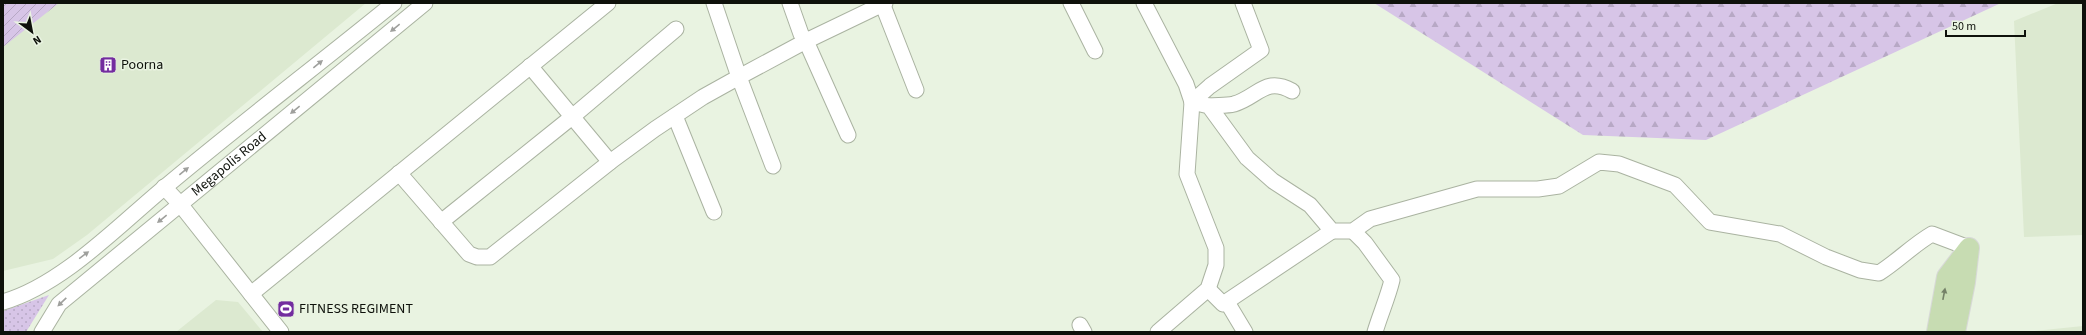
<svg xmlns="http://www.w3.org/2000/svg" width="2086" height="335" viewBox="0 0 2086 335" font-family="'Source Sans 3',sans-serif">
	<defs>
		<pattern id="grass-dots" width="8" height="8" patternUnits="userSpaceOnUse"><rect width="8" height="8" fill="#d7c5e7"/><path d="M2 2h.1M6 6h.1" fill="none" stroke="#b7a8c5" stroke-width="1.8" stroke-linecap="round"/></pattern>
		<pattern id="forest-firs" width="22" height="20" patternUnits="userSpaceOnUse"><rect width="22" height="20" fill="#d7c5e7"/><path d="M5 1l3.5 6h-7zM16 11l3.5 6h-7z" fill="#b7a8c5"/></pattern>
		<pattern id="garden-furrows" width="10" height="10" patternUnits="userSpaceOnUse"><rect width="10" height="10" fill="#d7c5e7"/><path d="M-1 1l2-2M0 10L10 0M9 11l2-2" fill="none" stroke="#b7a8c5"/></pattern>
	</defs>
	<rect width="100%" height="100%" fill="#e9f3e1"/>
	<path fill="#dce9d0" d="M3,3H366L87,235L53,259L3,271Z
		M2058,3H2083V235L2024,237L2014,21Z
		M216,300L238,302L263,332H176Z
		M2083,326V332H2024Z"/>
	<path fill="url(#grass-dots)" d="M49,295L26,332H3V311Z"/>
	<path fill="url(#forest-firs)" d="M1374,3H2001L1706,140L1583,135Z"/>
	<path fill="url(#garden-furrows)" d="M3,3H59L3,47Z"/>
	<g fill="none" stroke-linecap="round" stroke-linejoin="round">
		<g stroke="#aab3a1" stroke-width="17">
			<g id="minor">
				<path d="M790,3L801,34L806,41L848,135"/>
				<path d="M882,3L916,90"/>
				<path d="M1071,3L1095,51"/>
				<path d="M1144,3L1186,84L1192,102L1187,174L1216,248V265L1208,289L1158,332"/>
				<path d="M530,66L610,162"/>
				<path d="M1192,102L1209,106L1247,158L1273,181L1310,205L1332,231H1353L1370,219L1477,189H1538L1559,186L1599,162L1619,164L1675,185L1710,222L1780,234L1826,257L1860,270L1879,273C1898,261 1913,245 1932,234L1969,248"/>
				<path d="M1192,102L1210,86L1261,50L1243,3"/>
				<path d="M1209,106C1217,105 1226,106 1234,104C1258,97 1265,76 1292,91"/>
				<path d="M675,116L714,212"/>
				<path d="M773,166L739,77L806,41L885,3"/>
				<path d="M399,173L469,254L477,257H490L610,162L655,129L703,97L739,77L714,3"/>
				<path d="M164,187L180,204L281,332"/>
				<path d="M441,222L572,117L676,29"/>
				<path d="M1353,231L1365,243L1392,280C1388,297 1380,315 1375,332"/>
				<path d="M1208,289L1223,304L1332,231"/>
				<path d="M251,294L608,3"/>
				<path d="M3,302C62,285 118,226 165,187C240,124 318,65 394,3"/>
				<path d="M1227,302L1245,332"/>
				<path d="M1080,325L1084,332"/>
				<path id="s1" d="M42,332L59,304L425,3"/>
			</g>
		</g>
		<g stroke="#d8d9d8" stroke-width="22">
			<path id="major" d="M1937,332L1947,277L1969,248
				M1955,332L1965,282L1969,248"/>
		</g>
		<use href="#minor" stroke="#fff" stroke-width="15"/>
		<use href="#major" stroke="#c7dcb2" stroke-width="20"/>
	</g>
	<defs><path id="oneway-solid" d="M-6-.8H1V-3.2L6.5 0L1 3.2V.8H-6Z"/></defs>
	<g fill="#9fa09d">
		<use href="#oneway-solid" transform="translate(395 28) rotate(141)"/>
		<use href="#oneway-solid" transform="translate(318 64) rotate(-39)"/>
		<use href="#oneway-solid" transform="translate(295 110) rotate(141)"/>
		<use href="#oneway-solid" transform="translate(184 171) rotate(-39)"/>
		<use href="#oneway-solid" transform="translate(162 219) rotate(141)"/>
		<use href="#oneway-solid" transform="translate(84 255) rotate(-36)"/>
		<use href="#oneway-solid" transform="translate(62 302) rotate(136)"/>
	</g>
	<use fill="#748167" href="#oneway-solid" transform="translate(1944 294) rotate(-79)"/>
	<defs>
		<g id="building-square" transform="scale(0.9)"><rect x="-9" y="-9" width="18" height="18" rx="4" fill="#732c9f" stroke="#e9f3e1"/><path d="M-4-6H4V6H1V3H-1V6H-4ZM-2.5-4.3h1.7v1.8h-1.7ZM.8-4.3h1.7v1.8H.8ZM-2.5-1h1.7V.8h-1.7ZM.8-1h1.7V.8H.8Z" fill="#fff"/></g>
		<g id="stadium-square" transform="scale(0.9)"><rect x="-9" y="-9" width="18" height="18" rx="4" fill="#732c9f" stroke="#e9f3e1"/><path d="M0-5a6.5 5 0 1 0 0 10a6.5 5 0 1 0 0-10ZM-3.5-1.8h7v3.6h-7Z" fill="#fff"/></g>
	</defs>
	<g fill-rule="evenodd">
		<use href="#building-square" x="108" y="65"/>
		<use href="#stadium-square" x="286" y="309"/>
	</g>
	<g text-anchor="middle" dominant-baseline="central" stroke-width="3" stroke-linejoin="round" paint-order="stroke">
		<g font-size="14" fill="#0e110b" stroke="#e9f3e1" text-anchor="start">
			<text x="121" y="65">Poorna</text>
			<text x="299" y="309">FITNESS REGIMENT</text>
		</g>
		<g font-size="14" fill="#0e110b" stroke="#e9f3e1">
			<text stroke="none"><textPath href="#s1" startOffset="253">Megapolis Road</textPath></text>
		</g>
	</g>
	<rect width="2086" height="335" fill="none" stroke="#0e110b" stroke-width="8"/>
	<g transform="translate(32 32) rotate(148)" stroke="#e9f3e1" stroke-width="3" paint-order="stroke">
	<path d="M0-3L7 15L0 10L-7 15Z" fill="#0e110b"/>
	<text y="-6" font-size="11" font-weight="bold" text-anchor="middle" fill="#0e110b">N</text>
	</g>
	<path d="M1946 30v6h79v-6" fill="none" stroke="#0e110b" stroke-width="2"/>
	<text x="1952" y="30" font-size="12" fill="#0e110b" stroke="#e9f3e1" stroke-width="3" paint-order="stroke">50 m</text>
</svg>
